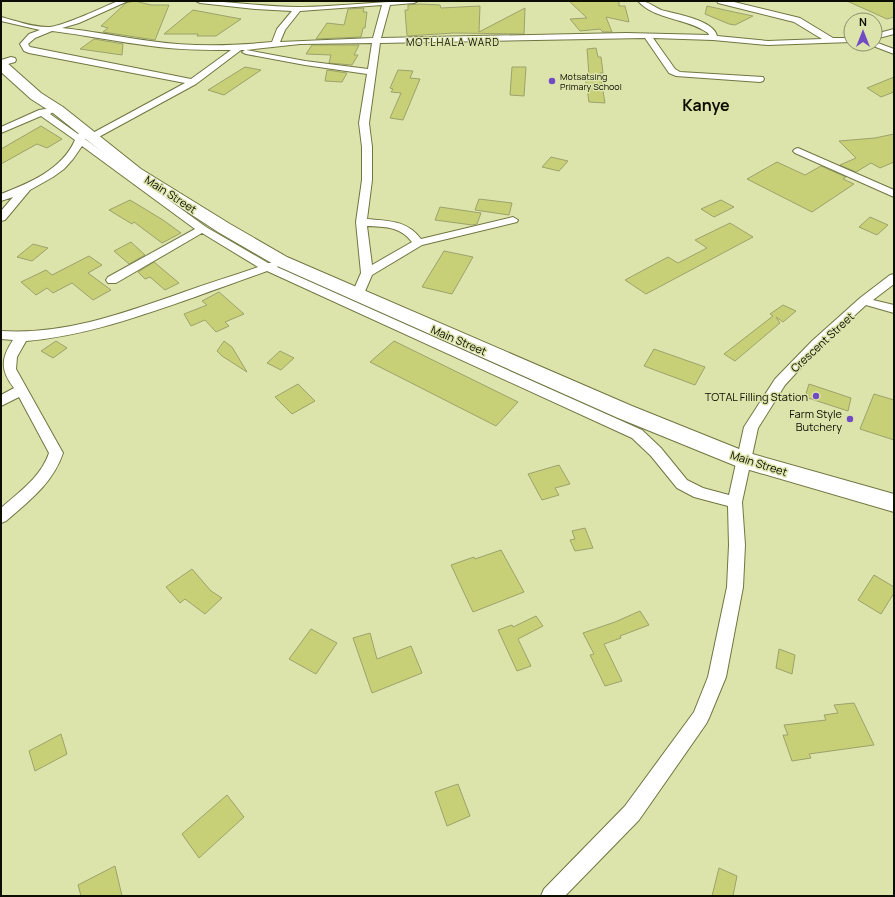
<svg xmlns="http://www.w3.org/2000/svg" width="895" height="897" viewBox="0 0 895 897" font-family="Manrope,sans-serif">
	<rect width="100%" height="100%" fill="#dde4ab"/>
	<path fill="#c8d077" stroke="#9ca26b" d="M135,1L151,5H169L155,40L103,32L108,28L101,26L126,3Z
		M569,1H619V6H625L629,22L606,17L612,32H603L600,29L580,31L570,19L587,18Z
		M847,1H894V17L887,19Z
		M420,4L440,5L441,8L480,6L479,32L525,8L524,34L454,33L407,36L405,10H408V5Z
		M707,6L734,12L753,16L735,25L729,24L705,14Z
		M364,8L363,12H367L365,28H363L361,37L316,39L327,23L344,25L348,9Z
		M193,10L241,19L216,36H197L198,34H164Z
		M94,39L123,44L122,55L80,49Z
		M312,45H359L354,55H358L352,65L329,63L331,55L306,54Z
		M596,48L598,57H601L603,73H600L605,103L589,102L585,75H589L587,49Z
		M245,67L261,70L224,95L208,90Z
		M512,67H526L524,96L510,95Z
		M327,70L347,73L342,82L325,81Z
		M398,70L413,71L410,78L420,79L403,120L390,118L401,93L391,92L393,89L390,88Z
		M894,77V92L881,97L867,88Z
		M41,126L62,139L47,148L37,144L1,164V149Z
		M894,134V162L880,168L871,163L856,172L840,165L856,158L839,141L875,138Z
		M551,157L568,161L559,171L542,167Z
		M777,162L805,175L821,166L846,177L843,179L854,184L812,212L747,179Z
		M479,199L512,203L509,215L475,210Z
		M130,200L163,220L181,233L162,243L134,222L132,224L109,210Z
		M721,200L734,207L714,217L701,209Z
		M440,207L481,213L477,224L472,225L435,220Z
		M870,217L888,225L877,235L859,227Z
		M730,223L753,237L646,294L625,280L668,257L678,263L707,248L695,240Z
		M131,242L145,255L129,264L114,251Z
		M33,244L48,248L32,261L17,257Z
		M444,251L473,257L452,294L422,287Z
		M89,256L102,265L88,273L111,290L93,300L72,283L53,293L47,288L36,295L21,282L46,270L52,275Z
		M154,262L179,283L165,290L150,277L145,279L138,272Z
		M219,292L244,314L225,322L229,326L216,332L205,320L191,326L184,314L207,305L202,301Z
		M783,305L796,311L783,322L776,317L780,323L735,361L724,354L773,316L770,314Z
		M56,341L67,348L53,358L41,351Z
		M224,341L232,347L247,372L222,356L217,351Z
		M394,341L518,402L496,426L370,362Z
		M654,349L705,367L695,385L644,366Z
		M280,351L294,358L281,370L267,363Z
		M298,384L315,401L292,414L275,397Z
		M809,384L851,398L848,411L805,397Z
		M874,394L894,400V440L860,429Z
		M559,465L570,484L555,488L559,495L542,500L528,474Z
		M585,528L593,548L575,551L570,540L575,539L572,531Z
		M501,550L524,592L473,612L451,565L474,557L475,559Z
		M192,569L211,591L222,598L205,614L185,599L180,603L166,587Z
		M874,575L894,587V593L881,614L858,600Z
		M640,611L649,625L620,636L621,638L604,644L622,681L605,686L590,655L594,654L583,633L615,622Z
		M536,616L543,626L518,639L531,666L517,671L498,630L512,625L513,627Z
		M311,629L337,643L316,674L289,659Z
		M370,633L377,659L411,646L422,673L372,693L353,638Z
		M779,649L795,655L792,674L776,668Z
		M854,703L874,745L809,754L811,758L792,761L783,735H788L784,725L826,720L824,715L838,713L834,705Z
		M61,734L67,754L35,771L29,751Z
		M458,784L470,816L447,826L435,792Z
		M227,795L244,817L199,858L182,834Z
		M115,866L122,896H81L78,885Z
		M719,868L737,876L733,896H712Z"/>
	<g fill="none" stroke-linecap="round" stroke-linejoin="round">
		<g stroke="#707641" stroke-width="2">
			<path id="minor" d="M118,1H128L79,23L62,28C92,31 121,37 150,41C191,47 232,46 272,42L277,29L292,11L255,9L200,3L196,1C230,1 264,7 298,7C338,7 378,1 418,1L414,3L390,5L381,38L626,33L709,35L708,33C687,18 655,20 638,1C648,1 653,6 661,10C675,14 714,20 717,36L768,41L822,39L794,22L718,3L717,1H730L800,18L833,38H851V42L768,45L713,40L653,38L675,69L680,72L763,77L764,79L763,81L760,82L676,76L669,73L645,38L380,43L369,123L372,147V180L367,219C388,221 407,220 421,239L513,217L518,220L517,222L422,245L372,275L363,296L361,299H353L351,296L361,273L356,222L362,180V147L359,123L367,74L305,65L246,54L242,52L245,50H241L196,84L95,139H89L87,137L89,135L185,83L29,53L24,51L20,44L29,34L40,30L1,21V17C17,21 34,28 50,27C66,25 101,8 118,1ZM382,5L373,38L280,42L285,30L300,11ZM52,31C85,35 118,42 151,46C178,50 204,50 231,50L191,79L30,47L28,44L35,38ZM372,43L368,69L305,61L246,50L300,44ZM367,226C385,227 400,226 412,242L372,265Z
				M894,29V34L875,39V34Z
				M875,42L894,49V54L868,44H875Z
				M51,108L55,111L50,114L78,134L82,131L85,132L87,134L85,139L206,227L268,263H277L279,265L277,267L642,430L661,448L687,480L703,488L729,495L744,427L775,379L812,341L860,298L890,275L894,274V284L873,300L894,305V313L866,305L820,347L785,385L758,428L742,502L745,545L743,587L726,677L709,718L706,724L639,820L565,896H541L544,889L625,806L694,712L708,677L727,587L729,545L728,506L694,497L677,488L651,456L632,438L267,271C243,280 219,288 195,297C140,316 85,336 26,341L17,357L16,369L63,453C53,483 29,501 6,521L1,523V508C19,492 41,477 49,453L19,397L1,406V395L14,388C0,370 1,358 13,340L1,339V331C65,335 124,313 184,292C208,283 233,276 258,267L202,233L116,283H108L106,280L108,277L195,229L82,146L73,159L64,169L53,177L30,190L5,220L1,221V211L13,197L1,201V194C29,183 62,170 75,140L41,116L1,133V127L39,110Z
				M798,148L894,190V197L795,153L793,151L795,149Z"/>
		</g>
		<g stroke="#707641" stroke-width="2">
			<path id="tertiary" d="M11,57L15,58L16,60L15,62L1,66V60Z"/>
		</g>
		<g stroke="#707641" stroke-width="2">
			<path id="trunk" d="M1,61L6,62L41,93L63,107L141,169L230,224L287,257L632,406L749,453L894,494V512L736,466L618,418L275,265L218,232L131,175L53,113L31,99L1,72Z"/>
		</g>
		<use href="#minor" fill="#fff" fill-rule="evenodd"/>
		<use href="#tertiary" fill="#fff" fill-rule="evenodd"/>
		<use href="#trunk" fill="#fff" fill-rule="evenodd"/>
	</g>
	<g fill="#714bc4" stroke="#dde4ab" stroke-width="1.5">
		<circle cx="552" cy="81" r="4"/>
		<circle cx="816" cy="396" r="4"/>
		<circle cx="850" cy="419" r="4"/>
	</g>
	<g text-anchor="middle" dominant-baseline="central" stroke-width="3" stroke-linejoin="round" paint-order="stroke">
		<g font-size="9" fill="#0c0e00" stroke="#dde4ab" text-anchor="start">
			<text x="560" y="76">Motsatsing<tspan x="560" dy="10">Primary School</tspan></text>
		</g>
		<g font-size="10" letter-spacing="1" fill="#0c0e00" stroke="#dde4ab">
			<text x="453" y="42">MOTLHALA WARD</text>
		</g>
		<g font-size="11" fill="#0c0e00" stroke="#dde4ab">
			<text transform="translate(171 194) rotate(33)">Main Street</text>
			<text transform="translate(459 340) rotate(23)">Main Street</text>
			<text transform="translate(822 342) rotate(-43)">Crescent Street</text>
			<text transform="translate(759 463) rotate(18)">Main Street</text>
		</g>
		<g font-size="11" fill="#0c0e00" stroke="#dde4ab" text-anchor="end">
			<text x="808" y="396">TOTAL Filling Station</text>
			<text x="842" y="413">Farm Style<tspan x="842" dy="13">Butchery</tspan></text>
		</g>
		<g font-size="16" font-weight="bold" fill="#0c0e00" stroke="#dde4ab">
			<text x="706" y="105">Kanye</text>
		</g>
	</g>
	<rect width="895" height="897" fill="none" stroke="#0c0e00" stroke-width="4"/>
	<g transform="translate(863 32)"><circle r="19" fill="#dde4ab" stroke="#898e67"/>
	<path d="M0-3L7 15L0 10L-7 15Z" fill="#714bc4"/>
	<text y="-6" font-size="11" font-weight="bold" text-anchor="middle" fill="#0c0e00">N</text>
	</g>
</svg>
